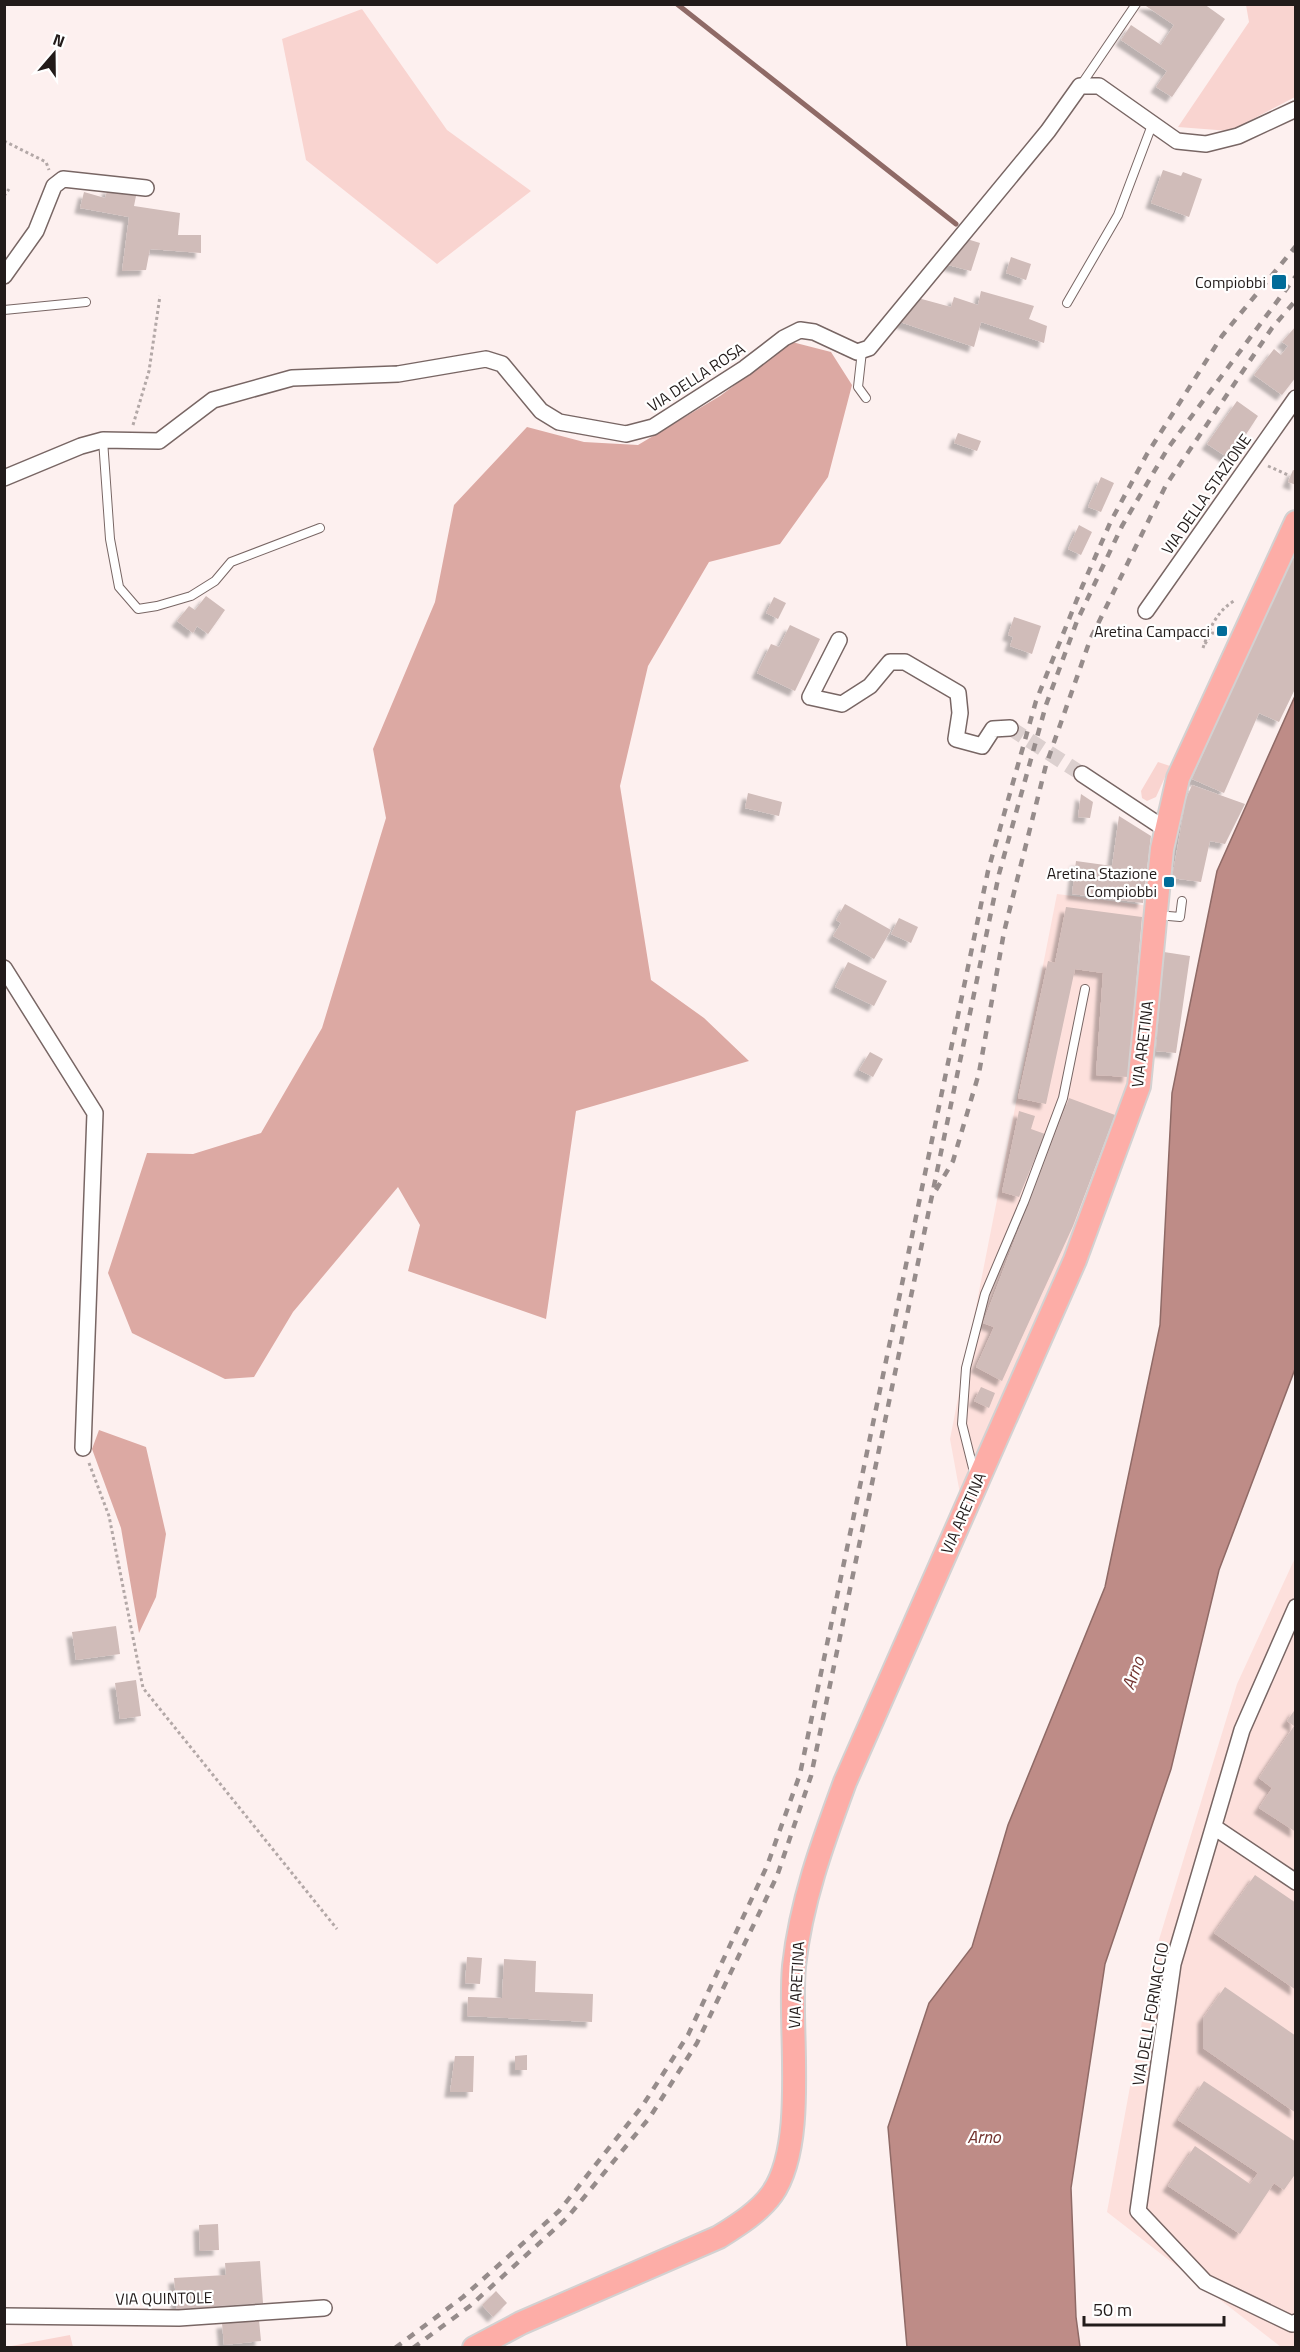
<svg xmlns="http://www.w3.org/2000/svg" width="1300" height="2352" viewBox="0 0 1300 2352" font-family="'Titillium Web',sans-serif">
	<defs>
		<filter id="shadow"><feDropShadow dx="-5.5" dy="5.5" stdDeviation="1.5" flood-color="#0004"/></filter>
	</defs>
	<rect width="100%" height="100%" fill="#fdf0ef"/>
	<path fill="#fde0dc" d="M1057,894L1165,908L1148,1097L967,1532L950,1439Z
		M1295,1558V2347H1281L1107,2212L1154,1956L1237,1684Z"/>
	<path fill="#f9d4d0" d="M1246,5H1295V97L1230,131L1178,127L1249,22Z
		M362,9L447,130L531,191L437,264L306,160L282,39Z
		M1158,762L1170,766L1156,797L1147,801L1142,798L1141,791Z
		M70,2335L73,2347H6Z"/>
	<path fill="#dca9a3" d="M792,342L831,352L852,385L828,477L780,544L709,562L648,666L620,786L651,980L704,1018L749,1061L576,1111L546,1319L408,1271L420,1225L398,1187L293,1312L254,1377L225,1379L132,1333L108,1273L147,1153L193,1154L261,1133L322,1028L386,818L373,749L435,602L454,505L527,427L584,442L638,445L720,396Z
		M99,1430L146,1447L166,1534L156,1597L139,1633L121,1528L92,1449Z"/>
	<path fill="#be8c87" stroke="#8f6a66" stroke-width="1.5" d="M1295,696V1369L1219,1570L1171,1769L1105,1964L1071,2188L1076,2317L1080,2347H907L888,2127L929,2003L972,1947L1008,1825L1105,1587L1160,1325L1172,1093L1217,871Z"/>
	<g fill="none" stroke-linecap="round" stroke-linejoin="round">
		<path stroke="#8f6a66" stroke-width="5" d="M677,4L956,224"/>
	</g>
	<path fill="#d0bcb9" filter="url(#shadow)" d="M1143,4H1204L1225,19L1172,97L1156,87L1167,71L1121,40L1131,25L1161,45L1174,25Z
		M1163,170L1181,176L1183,172L1202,179L1189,217L1151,203Z
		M108,188L137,191L134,206L180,213L178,235H201V253L150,249L146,270L122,271L129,217L80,208L84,192L105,198Z
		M967,239L980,243L971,271L948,265Z
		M1011,257L1031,264L1026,280L1006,273Z
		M981,291L1034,306L1029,319L1047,326L1044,343L981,322L974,347L900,322L918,298L951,307L954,297L978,305Z
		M1296,326V377L1282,395L1254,375L1274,349L1281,355L1288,346L1282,342Z
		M1237,401L1258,416L1230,459L1207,444Z
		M958,433L981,441L977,451L954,443Z
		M1293,470L1296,471V485L1288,482Z
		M1101,477L1114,483L1101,512L1088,507Z
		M1079,525L1092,532L1081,555L1068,549Z
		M1291,557L1296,559V687L1279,722L1259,713L1224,793L1192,779Z
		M206,596L225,610L208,634L197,626L193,633L177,621L189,606L195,610Z
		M774,597L786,603L778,619L766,613Z
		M1014,617L1041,626L1032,654L1010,646L1013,637L1008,635Z
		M790,625L820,639L795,691L757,673L771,644L779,647Z
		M1192,785L1245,804L1225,844L1210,841L1201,882L1172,878L1186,799Z
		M748,793L782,802L779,816L745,808Z
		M1081,794L1093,802L1090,818L1078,817Z
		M1119,816L1151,836L1143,903L1072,894L1076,861L1112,866Z
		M845,904L891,930L874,959L833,936L841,923L836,920Z
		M1066,907L1142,917L1128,1077L1096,1075L1103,973L1075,969L1046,1104L1018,1098L1048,961L1055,963Z
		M899,918L918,927L911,943L891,934Z
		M1164,952L1190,956L1176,1053L1156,1051Z
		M848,962L887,981L874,1006L835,987Z
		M870,1052L883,1059L873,1077L859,1070Z
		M1069,1098L1115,1115L1073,1226L1002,1381L976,1367L994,1327L983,1323Z
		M1019,1111L1035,1116L1031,1129L1045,1134L1019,1197L1002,1192Z
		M981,1387L995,1393L989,1408L974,1401Z
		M116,1626L120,1654L76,1660L72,1632Z
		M136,1680L141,1716L120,1719L115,1683Z
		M1296,1708V1832L1259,1808L1272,1788L1259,1778L1294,1726L1287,1721Z
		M1255,1875L1296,1903V1990L1214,1933Z
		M467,1957L482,1958L480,1984L465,1983Z
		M504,1959L536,1961L535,1992L593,1994L592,2022L467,2016L468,1997L502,1998Z
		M1225,1987L1296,2036V2113L1203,2048V2018Z
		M527,2055V2070H515V2056Z
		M455,2056H474L473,2092H450Z
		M1204,2081L1296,2142V2173L1284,2190L1274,2183L1240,2234L1168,2186L1195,2146L1250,2184L1258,2173L1178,2120Z
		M218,2224L219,2250L200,2251L199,2225Z
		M260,2261L263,2303L177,2309L174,2278L226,2275L225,2263Z
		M496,2291L507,2303L493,2317L482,2305Z
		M259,2320L261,2341L224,2345L222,2323Z"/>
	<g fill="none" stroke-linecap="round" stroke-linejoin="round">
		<path stroke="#dcd0cf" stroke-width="15" stroke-dasharray="15 8" stroke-linecap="butt" d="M1010,728L1082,774"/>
		<g stroke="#786664" stroke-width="10">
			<path id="lane" d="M1081,85L1136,4
				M1067,303L1118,215L1152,125
				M4,310L86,302
				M862,351L858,387L866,398
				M103,440L110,539L119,587L138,609L157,606L191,596L215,581L231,562L320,528
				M1157,915L1180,917L1182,901
				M974,1472L962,1424L966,1368L985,1294L1024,1202L1063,1098L1085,989"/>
		</g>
		<g stroke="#786664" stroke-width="18">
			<path id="street" d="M4,276L36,231L54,186L63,179L146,188
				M4,478L81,446L103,440L159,441L213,400L292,378L398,374L486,359L502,364L541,411L559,422L626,434L653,427L745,368L784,338L800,330L814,332L857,352L869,348L1048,131L1080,86H1099L1177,141L1206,144L1238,136L1296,109
				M1146,611L1296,398
				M839,640L810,697L842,704L870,686L890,662H905L958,693L960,713L956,739L982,746L993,729L1010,728
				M1082,774L1165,829
				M4,968L95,1113L83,1448
				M1296,1607L1242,1730L1173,1964L1138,2211L1205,2282L1292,2324L1296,2322
				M1214,1827L1296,1882
				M4,2316L179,2318L324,2308"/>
		</g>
		<g stroke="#d3d1d1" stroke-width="26">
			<path id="primary" d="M474,2348L521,2323L719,2237C738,2225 759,2212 772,2194C808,2143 788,2028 794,1966C801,1901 823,1842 845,1782L1075,1260L1139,1086L1162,849L1178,778L1296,522"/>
		</g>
		<path stroke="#b3a8a7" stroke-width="3" stroke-dasharray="3 3" stroke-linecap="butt" d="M4,141L46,162L49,170
			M4,196L9,189
			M133,425L149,371L160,296
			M1268,466L1290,476
			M1205,644L1212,633L1221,634
			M1203,648C1209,629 1217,611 1234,601
			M89,1463L109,1516L143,1688L337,1929"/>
		<use href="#lane" stroke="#fff" stroke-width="8"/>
		<use href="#street" stroke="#fff" stroke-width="15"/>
		<use href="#primary" stroke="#fdada7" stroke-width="22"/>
		<path stroke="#968c8b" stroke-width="4.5" stroke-dasharray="8 8" stroke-linecap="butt" d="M936,1190L953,1161L979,1073L1004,932L1046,765L1090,640L1166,485L1272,328L1296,300
			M395,2348L463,2297L559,2211L643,2105L688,2035L767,1866L800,1774L988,871L1036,701L1082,587L1111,521L1147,454L1222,336L1296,246
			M413,2348L470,2306L567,2218L650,2117L697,2043L777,1876L811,1776L999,874L1046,705L1077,621L1122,526L1168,448L1296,276"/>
	</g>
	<g fill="#016c99" stroke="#fff" stroke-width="2">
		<rect x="1271" y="274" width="16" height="16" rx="3"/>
		<rect x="1216" y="625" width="12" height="12" rx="3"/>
		<rect x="1163" y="876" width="12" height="12" rx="3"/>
	</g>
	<g text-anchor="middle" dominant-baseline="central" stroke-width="4.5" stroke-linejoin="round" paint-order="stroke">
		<g font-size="16" fill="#221b1a" stroke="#fff" text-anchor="end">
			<text x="1266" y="282">Compiobbi</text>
			<text x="1210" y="631">Aretina Campacci</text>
			<text x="1157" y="873">Aretina Stazione<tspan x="1157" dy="18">Compiobbi</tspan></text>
		</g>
		<g font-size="16" fill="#221b1a" stroke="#fff">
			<text transform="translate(696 377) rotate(-33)">VIA DELLA ROSA</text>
			<text transform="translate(1206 494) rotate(-55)">VIA DELLA STAZIONE</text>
			<text transform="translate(1142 1044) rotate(-83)">VIA ARETINA</text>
			<text transform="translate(963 1513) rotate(-66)">VIA ARETINA</text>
			<text transform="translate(796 1985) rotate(-87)">VIA ARETINA</text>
			<text transform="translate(1150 2014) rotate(-80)">VIA DELL FORNACCIO</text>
			<text transform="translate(164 2298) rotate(-1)">VIA QUINTOLE</text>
		</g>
		<g font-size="18" font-style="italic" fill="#73332f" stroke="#fff">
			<text transform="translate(1133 1673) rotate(-70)">Arno</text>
			<text x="984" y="2136">Arno</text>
		</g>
	</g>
	<rect width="1300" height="2352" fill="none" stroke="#221b1a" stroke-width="12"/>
	<g transform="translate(54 54) rotate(20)" stroke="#ffffff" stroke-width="4.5" paint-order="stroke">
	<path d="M0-4.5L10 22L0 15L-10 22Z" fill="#221b1a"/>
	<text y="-9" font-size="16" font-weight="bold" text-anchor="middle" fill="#221b1a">N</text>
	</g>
	<path d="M1084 2316v9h140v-9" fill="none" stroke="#221b1a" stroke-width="3"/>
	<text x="1093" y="2316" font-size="18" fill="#221b1a" stroke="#ffffff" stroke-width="4.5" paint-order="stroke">50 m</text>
</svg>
